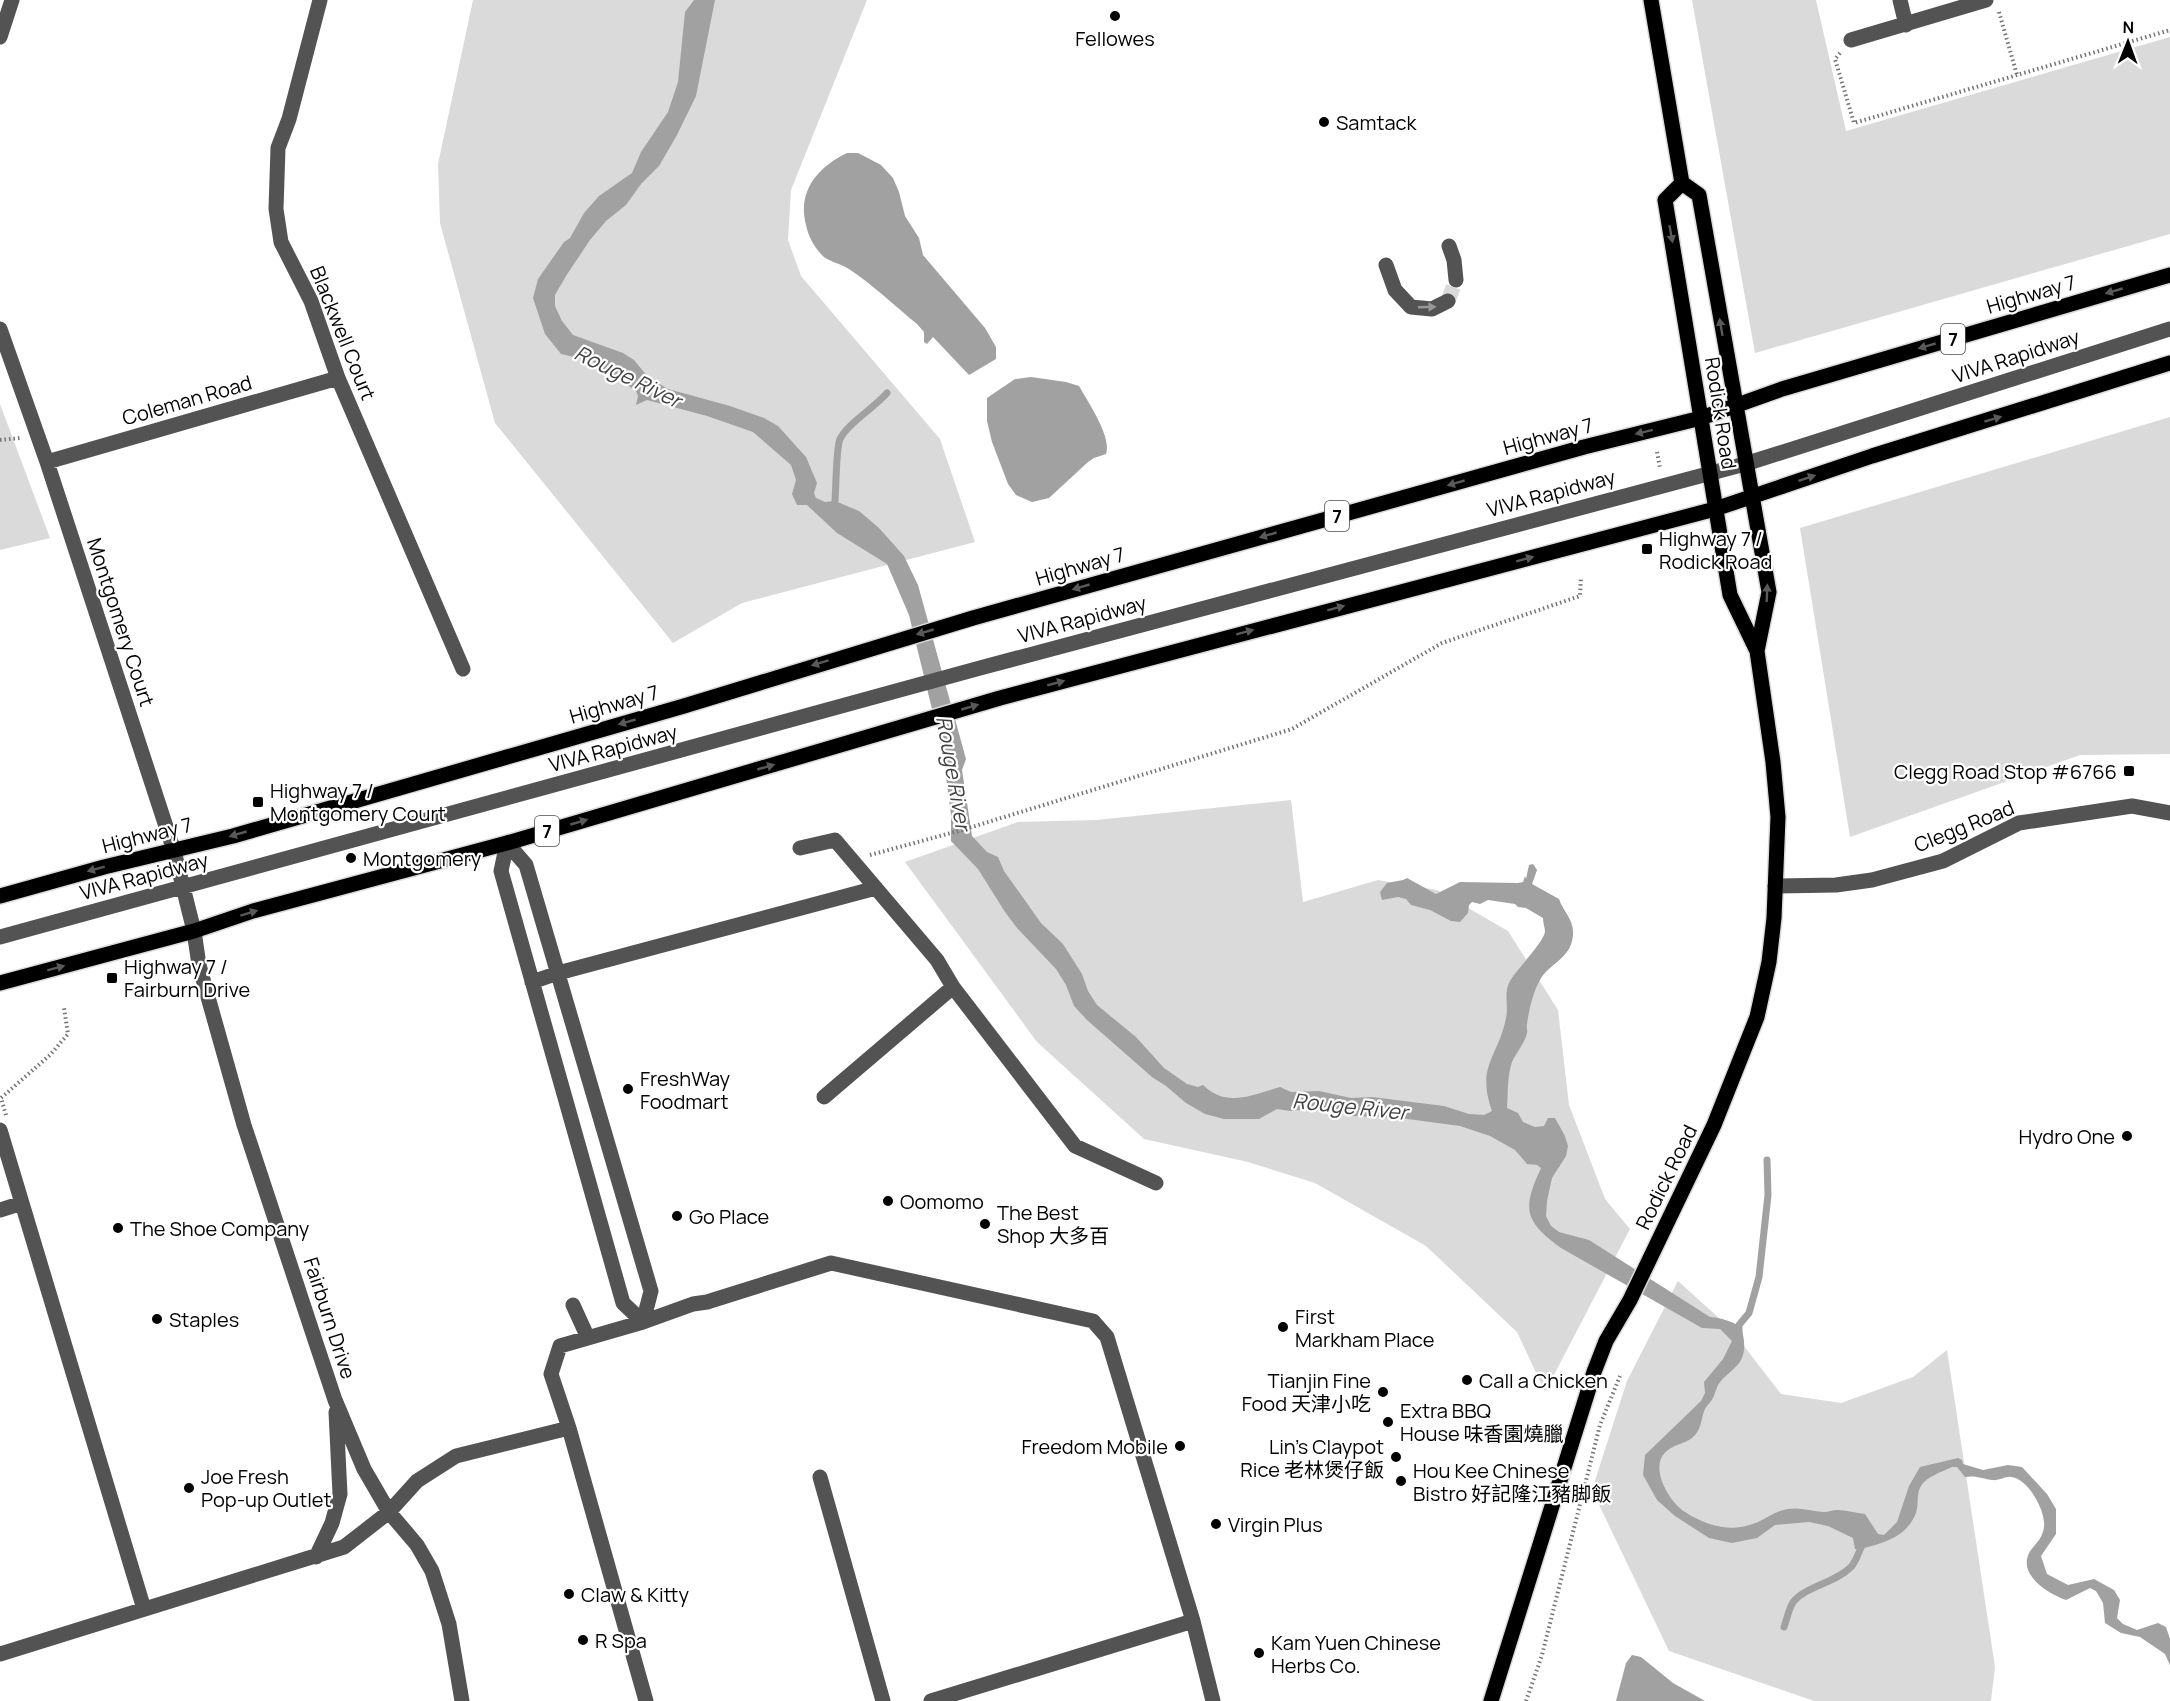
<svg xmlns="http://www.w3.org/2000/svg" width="2170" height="1701" viewBox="0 0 2170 1701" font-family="Manrope,'Noto Sans SC',sans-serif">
	<rect width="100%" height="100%" fill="#fff"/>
	<path fill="#dadada" d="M473,0H867L791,190L788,240L801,276L940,439L975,542L742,603L673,643L495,423L440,223L438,164Z
		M1692,0H1816L1846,131L2170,37V234L1755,353Z
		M0,404L50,538L0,550Z
		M2170,417V754L2080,755L1850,837L1800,528Z
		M1291,800L1303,902L1378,880L1437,890L1508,931L1558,1010L1569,1105L1605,1199L1630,1229L1545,1392L1517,1332L1426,1246L1315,1183L1248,1162L1144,1139L1037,1042L905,862L1018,822L1096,820Z
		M1678,1281L1730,1328L1781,1394L1841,1403L1913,1377L1947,1350L1995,1667L1991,1701H1814L1669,1651L1592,1490L1627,1381Z"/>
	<path fill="#a1a1a1" d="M694,0H715L696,96L677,135L659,166L641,184L626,205L606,221L590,240L566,276L555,295V306L562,321L573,335L623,353L634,360L648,377L668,389L730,406L764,418L778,426L806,457L817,483L814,493L816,498L825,502L835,501L859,511L879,528L904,556L918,585L966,759L962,770L972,836L987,852L998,857L1004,871L1041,923L1063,944L1082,974L1088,991L1097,1005L1136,1037L1164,1068L1187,1084L1198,1087L1203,1085C1226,1108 1252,1095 1280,1087L1291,1092L1319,1091L1351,1098L1372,1097L1444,1106L1469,1114L1484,1115L1492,1111C1476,1065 1498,1058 1506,1018C1509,1005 1503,994 1510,981C1517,969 1543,943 1545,932C1545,928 1543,923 1543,918L1526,908L1518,907L1515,904L1488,900L1480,904L1472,902L1469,905L1468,913L1460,922L1451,921L1430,910L1411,905L1406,899L1398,897L1382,900L1380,892L1387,883L1403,880L1407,878L1436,894L1460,882L1518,883L1523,882L1525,876L1526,879L1529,865L1533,864L1537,870L1532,884L1559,899C1564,914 1577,921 1572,941C1568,959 1548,965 1540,980C1533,992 1529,1010 1527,1024C1526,1027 1528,1030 1527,1033C1525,1043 1516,1053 1512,1062C1507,1076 1508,1094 1507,1108L1518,1113L1523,1122L1535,1127L1544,1126L1548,1118H1555L1565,1136L1568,1146L1566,1156L1552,1178L1547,1201L1546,1216L1551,1226L1559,1232L1589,1240L1710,1317C1722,1318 1731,1321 1741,1327C1744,1337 1746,1348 1742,1358C1737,1369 1724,1375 1718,1385C1716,1389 1715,1394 1713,1398C1711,1402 1707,1405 1705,1409C1701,1418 1702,1427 1695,1435C1687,1444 1677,1443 1668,1450C1647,1465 1669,1502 1685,1512C1708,1527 1733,1533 1758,1522C1769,1517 1776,1511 1788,1509C1800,1507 1811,1511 1824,1512C1828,1512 1833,1510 1837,1510C1846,1510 1856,1513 1865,1514L1878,1534L1884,1535L1897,1522L1909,1486L1920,1467L1958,1458L1962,1460L1963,1464L1983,1470L2008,1465L2022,1467L2047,1494L2056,1509V1534L2041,1556L2047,1574L2068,1585L2094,1579L2114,1590L2120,1600L2117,1618L2123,1624L2137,1630L2158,1623L2166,1627L2170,1639V1665L2165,1654L2140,1637L2121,1633L2105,1623L2103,1603L2096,1591L2090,1588L2066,1600C2050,1594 2024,1579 2027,1559C2029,1547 2042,1543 2044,1527C2046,1511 2028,1478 2011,1477C2005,1476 1999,1481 1993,1480C1983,1479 1976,1475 1965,1477L1957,1467H1952C1942,1472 1927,1476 1921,1486C1916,1494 1919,1504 1916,1513C1906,1538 1883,1543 1860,1549H1855L1853,1538L1828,1526L1809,1522L1775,1525L1757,1538L1732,1543L1709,1538L1675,1516L1657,1500L1643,1475L1645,1455L1701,1401L1705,1393L1704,1382L1723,1359L1732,1341L1720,1329L1702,1328L1561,1248C1524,1221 1522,1209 1541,1168L1537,1165L1527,1164L1515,1150L1490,1136L1460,1126L1400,1118L1352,1116L1317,1108L1290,1111L1277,1109L1259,1119H1224L1205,1114L1186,1103L1166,1086L1152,1077L1087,1020L1074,1006L1066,985L1056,969L1017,928L1005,912L978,869L951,841V815L943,754L909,615L887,564L837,533L807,505H797L792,494L796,480L791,465L753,432L707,416L647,400L636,405L638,396L636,391L592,361L561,354L545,334L533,298L538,279L564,242L570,238L584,213L599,196L632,173L641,152L668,112L678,82L685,12Z
		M847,153H858L881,165L893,178L899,192L905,216L919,238L923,255L985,328L996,347V359L969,375L933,337L927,344L924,342V332L917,324C895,306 873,285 849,269C841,264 831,262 824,257C815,249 808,236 806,225C797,191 818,167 847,153Z
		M1031,377L1066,382L1079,386C1088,402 1112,437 1106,454L1094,458L1088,462L1049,498L1032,502L1016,495L1008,484L992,442L987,421V398L1015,379Z
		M1632,1655L1641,1657L1673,1683L1705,1701H1616L1626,1663Z"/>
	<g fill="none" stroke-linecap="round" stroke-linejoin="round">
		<path stroke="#a1a1a1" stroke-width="7" d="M835,501C836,489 836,448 840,439C847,424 874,408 887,393
			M1739,1332V1325L1749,1313L1759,1277L1768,1195L1767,1160
			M1784,1627C1787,1619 1789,1607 1794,1601C1807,1586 1835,1583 1851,1567C1857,1560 1859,1550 1864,1542"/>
		<path stroke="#d9d9d9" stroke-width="15" stroke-dasharray="15 8" stroke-linecap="butt" d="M1448,301L1456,280"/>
		<g stroke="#dbdbdb" stroke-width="18">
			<path id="major" d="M1651,0L1682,183L1699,195L1769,592L1757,651
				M0,896L104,867L233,836L684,706L973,618L1584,447L1701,418L1782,389L2170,275
				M0,983L194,931L253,911L507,843L1000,698L1715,509L1872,456L2170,363
				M1491,1701L1594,1372L1606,1341L1630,1300L1714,1125L1757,1017L1769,962L1774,918L1778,817L1773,762L1757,651L1730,595L1665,200L1682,183"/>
		</g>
		<path stroke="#757575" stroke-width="4" stroke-dasharray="1.5 3" stroke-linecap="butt" d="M1999,12L2017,75
			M1840,53L1835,59L1854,123L2170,30
			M0,440L20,438
			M1657,452L1660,468
			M870,855L962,830L1292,729L1442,643L1580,596L1581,577
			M6,1115L1,1098L50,1055L68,1034L64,1008
			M1526,1701L1542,1655L1600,1425L1620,1376"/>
		<path stroke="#535353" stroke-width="15" d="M320,0L289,119L278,148L276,209L281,242L311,301L338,378L463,669
			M1900,0L1906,25
			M0,37L12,0
			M1851,40L1986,0
			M1449,246L1454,260L1456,280
			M1386,265L1395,290L1411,307L1432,309L1448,301
			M0,329L47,462L174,851L194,931L199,965L244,1125L312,1331L335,1400L364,1469L389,1512L417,1545L432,1571L449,1624L462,1701
			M47,462L338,378
			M507,843L526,865L651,1291L643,1322L623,1303L501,871Z
			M800,848L835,840L937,960L953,987L824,1097
			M1775,886L1836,885L1872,880L1943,861L2019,823L2132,806L2170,813
			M0,937L980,668L1745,464L2170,329
			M532,982L558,973L876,888
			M953,987L1075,1146L1156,1183
			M0,1130L144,1609
			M0,1210L22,1203
			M573,1305L588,1338
			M820,1477L883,1701
			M316,1557L332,1523L340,1494L336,1412
			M0,1654L344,1547L389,1512L417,1481L456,1456L569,1428
			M646,1701L569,1428L551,1374L560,1346L643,1322L693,1304L707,1302L831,1263L1093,1321L1107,1337L1193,1621L1213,1701
			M931,1701L1193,1621"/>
		<use href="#major" stroke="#000" stroke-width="15"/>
	</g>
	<defs><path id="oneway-solid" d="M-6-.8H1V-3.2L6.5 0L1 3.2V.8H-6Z" transform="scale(1.5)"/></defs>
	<g fill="#595959">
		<use href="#oneway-solid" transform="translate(1671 234) rotate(80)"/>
		<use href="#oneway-solid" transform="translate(2114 291) rotate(164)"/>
		<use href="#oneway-solid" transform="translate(1721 327) rotate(-100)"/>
		<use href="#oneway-solid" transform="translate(1927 346) rotate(164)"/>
		<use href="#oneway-solid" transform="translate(1993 419) rotate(-17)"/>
		<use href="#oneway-solid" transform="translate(1644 432) rotate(166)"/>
		<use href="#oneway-solid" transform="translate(1807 478) rotate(-18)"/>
		<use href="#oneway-solid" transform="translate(1456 483) rotate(164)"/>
		<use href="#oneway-solid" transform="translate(1268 535) rotate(164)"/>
		<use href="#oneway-solid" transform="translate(1525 559) rotate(-15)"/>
		<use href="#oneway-solid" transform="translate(1081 587) rotate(164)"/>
		<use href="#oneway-solid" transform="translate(1767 593) rotate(-88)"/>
		<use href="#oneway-solid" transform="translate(1336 608) rotate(-15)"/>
		<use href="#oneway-solid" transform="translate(925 632) rotate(164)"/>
		<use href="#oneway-solid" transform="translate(1245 632) rotate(-15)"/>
		<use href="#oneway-solid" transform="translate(820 663) rotate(163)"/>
		<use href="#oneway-solid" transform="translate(1056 683) rotate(-15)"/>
		<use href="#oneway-solid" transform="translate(970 707) rotate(-16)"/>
		<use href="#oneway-solid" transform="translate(627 722) rotate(164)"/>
		<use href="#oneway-solid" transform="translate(766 767) rotate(-16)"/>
		<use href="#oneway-solid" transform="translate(579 822) rotate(-16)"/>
		<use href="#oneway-solid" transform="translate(238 834) rotate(164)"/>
		<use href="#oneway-solid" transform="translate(96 869) rotate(165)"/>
		<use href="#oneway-solid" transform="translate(249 913) rotate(-17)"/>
		<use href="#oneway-solid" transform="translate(56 968) rotate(-15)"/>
	</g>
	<use fill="#989898" href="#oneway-solid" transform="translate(1427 307) rotate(-2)"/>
	<g fill="#000" stroke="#fff" stroke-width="2">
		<circle cx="1115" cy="16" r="6"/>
		<circle cx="1324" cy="122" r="6"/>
		<rect x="1641" y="543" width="12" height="12" rx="3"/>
		<rect x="2123" y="765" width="12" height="12" rx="3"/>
		<rect x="252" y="796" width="12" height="12" rx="3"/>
		<circle cx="351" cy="858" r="6"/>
		<rect x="106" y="972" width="12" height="12" rx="3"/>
		<circle cx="628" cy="1089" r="6"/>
		<circle cx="2127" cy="1136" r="6"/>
		<circle cx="888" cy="1201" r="6"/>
		<circle cx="677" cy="1216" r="6"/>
		<circle cx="985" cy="1224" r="6"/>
		<circle cx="118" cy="1228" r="6"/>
		<circle cx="157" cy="1319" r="6"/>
		<circle cx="1283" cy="1327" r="6"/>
		<circle cx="1467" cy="1380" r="6"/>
		<circle cx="1383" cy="1392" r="6"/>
		<circle cx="1388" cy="1422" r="6"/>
		<circle cx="1180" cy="1446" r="6"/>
		<circle cx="1396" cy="1457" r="6"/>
		<circle cx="1401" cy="1481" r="6"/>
		<circle cx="189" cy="1488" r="6"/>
		<circle cx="1216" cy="1524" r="6"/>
		<circle cx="569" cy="1594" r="6"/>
		<circle cx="583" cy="1640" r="6"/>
		<circle cx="1259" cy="1653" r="6"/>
	</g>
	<g text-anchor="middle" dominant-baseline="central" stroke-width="4.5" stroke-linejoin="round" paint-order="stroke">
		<g fill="#fff" stroke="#4c4c4c" stroke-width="1.5">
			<rect x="1941" y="324" width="24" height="30" rx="4.5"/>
			<rect x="1325" y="501" width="24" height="30" rx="4.5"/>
			<rect x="535" y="816" width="24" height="30" rx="4.5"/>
		</g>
		<g font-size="18" font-weight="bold" fill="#000">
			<text x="1953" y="339">7</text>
			<text x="1337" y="516">7</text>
			<text x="547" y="831">7</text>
		</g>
		<g font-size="20" fill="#000" stroke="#fff" text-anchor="start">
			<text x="1115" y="38" text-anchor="middle">Fellowes</text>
			<text x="1336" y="122">Samtack</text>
			<text x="1659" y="538">Highway 7 /<tspan x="1659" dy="23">Rodick Road</tspan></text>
			<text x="2117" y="771" text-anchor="end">Clegg Road Stop #6766</text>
			<text x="270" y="790">Highway 7 /<tspan x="270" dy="23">Montgomery Court</tspan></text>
			<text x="363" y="858">Montgomery</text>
			<text x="124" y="966">Highway 7 /<tspan x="124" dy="23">Fairburn Drive</tspan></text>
			<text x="640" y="1078">FreshWay<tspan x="640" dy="23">Foodmart</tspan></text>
			<text x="2115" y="1136" text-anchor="end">Hydro One</text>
			<text x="900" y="1201">Oomomo</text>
			<text x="997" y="1212">The Best<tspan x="997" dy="23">Shop 大多百</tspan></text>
			<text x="689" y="1216">Go Place</text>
			<text x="130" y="1228">The Shoe Company</text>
			<text x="1295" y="1316">First<tspan x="1295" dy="23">Markham Place</tspan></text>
			<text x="169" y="1319">Staples</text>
			<text x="1371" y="1380" text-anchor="end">Tianjin Fine<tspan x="1371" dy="23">Food 天津小吃</tspan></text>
			<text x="1479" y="1380">Call a Chicken</text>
			<text x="1400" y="1410">Extra BBQ<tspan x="1400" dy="23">House 味香園燒臘</tspan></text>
			<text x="1168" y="1446" text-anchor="end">Freedom Mobile</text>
			<text x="1384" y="1446" text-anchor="end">Lin's Claypot<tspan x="1384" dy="23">Rice 老林煲仔飯</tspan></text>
			<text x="1413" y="1470">Hou Kee Chinese<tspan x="1413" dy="23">Bistro 好記隆江豬脚飯</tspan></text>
			<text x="201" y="1476">Joe Fresh<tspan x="201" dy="23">Pop-up Outlet</tspan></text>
			<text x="1228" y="1524">Virgin Plus</text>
			<text x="581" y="1594">Claw &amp; Kitty</text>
			<text x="595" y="1640">R Spa</text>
			<text x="1271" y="1642">Kam Yuen Chinese<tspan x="1271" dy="23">Herbs Co.</tspan></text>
		</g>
		<g font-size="20" fill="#000" stroke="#fff">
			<text transform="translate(2031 294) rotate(-16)">Highway 7</text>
			<text transform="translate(343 333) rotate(68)">Blackwell Court</text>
			<text transform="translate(2016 356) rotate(-18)">VIVA Rapidway</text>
			<text transform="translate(187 400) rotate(-16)">Coleman Road</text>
			<text transform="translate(1721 413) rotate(81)">Rodick Road</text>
			<text transform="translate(1548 436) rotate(-15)">Highway 7</text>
			<text transform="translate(1551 493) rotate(-15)">VIVA Rapidway</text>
			<text transform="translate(1080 566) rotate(-16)">Highway 7</text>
			<text transform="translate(1082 619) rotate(-15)">VIVA Rapidway</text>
			<text transform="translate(121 622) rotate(72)">Montgomery Court</text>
			<text transform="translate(614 704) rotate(-16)">Highway 7</text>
			<text transform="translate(613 748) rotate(-15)">VIVA Rapidway</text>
			<text transform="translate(1964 826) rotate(-22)">Clegg Road</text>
			<text transform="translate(147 835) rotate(-14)">Highway 7</text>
			<text transform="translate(144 876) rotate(-15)">VIVA Rapidway</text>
			<text transform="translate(1666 1177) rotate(-64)">Rodick Road</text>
			<text transform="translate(330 1318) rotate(72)">Fairburn Drive</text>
		</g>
		<g font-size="21" font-style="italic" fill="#424242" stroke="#fff">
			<text transform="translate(628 376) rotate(26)">Rouge River</text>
			<text transform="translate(954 773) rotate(80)">Rouge River</text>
			<text transform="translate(1350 1106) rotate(6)">Rouge River</text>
		</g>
	</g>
	<g transform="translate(2128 42) rotate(1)" stroke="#ffffff" stroke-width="4.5" paint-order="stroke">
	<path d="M0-4.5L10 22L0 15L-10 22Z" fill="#000000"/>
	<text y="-9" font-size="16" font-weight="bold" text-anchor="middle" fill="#000000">N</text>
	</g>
</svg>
